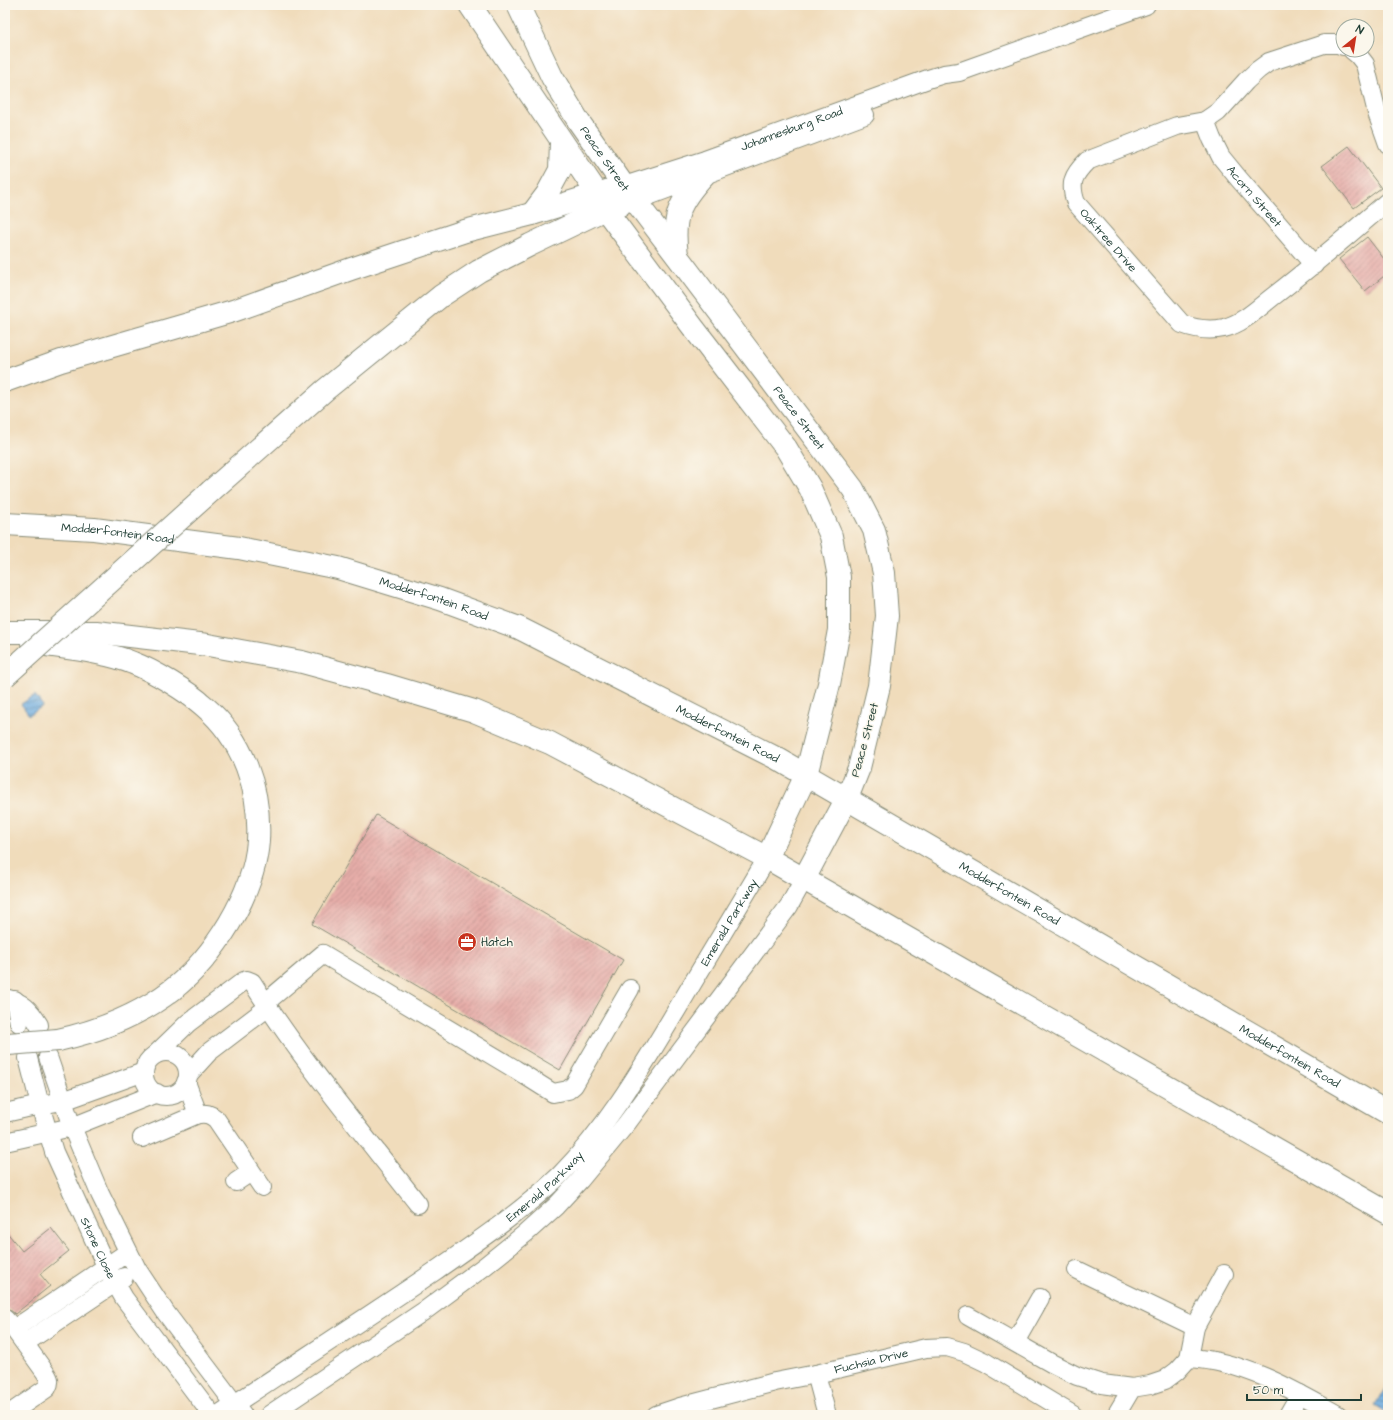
<svg xmlns="http://www.w3.org/2000/svg" width="1393" height="1420" viewBox="0 0 1393 1420" font-family="'Architects Daughter',sans-serif">
	<defs>
		<pattern id="water-rules" width="6" height="5" patternUnits="userSpaceOnUse"><rect width="6" height="5" fill="#6ba9dd"/><path d="M0 2.5h6" fill="none" stroke="#578bb4"/></pattern>
		<pattern id="building-hatch" width="6" height="6" patternUnits="userSpaceOnUse"><rect width="6" height="6" fill="#e6ada9"/><path d="M-1 1l2-2M0 6l6-6M5 7l2-2" fill="none" stroke="#ba8e8a"/></pattern>
	</defs>
	<rect width="100%" height="100%" fill="#fbf7ec"/>
	<filter id="ink" filterUnits="userSpaceOnUse"><feTurbulence type="fractalNoise" baseFrequency=".025" numOctaves="2"/><feDisplacementMap in="SourceGraphic" scale="8" xChannelSelector="R" yChannelSelector="G"/><feConvolveMatrix kernelMatrix="1 2 1 2 8 2 1 2 1" color-interpolation-filters="sRGB"/></filter>
	<filter id="wash" filterUnits="userSpaceOnUse"><feTurbulence type="fractalNoise" baseFrequency=".012" numOctaves="4" result="noise"/><feDisplacementMap in="SourceGraphic" scale="16" xChannelSelector="R" yChannelSelector="G"/><feGaussianBlur stdDeviation="0.9" result="paint"/><feColorMatrix in="noise" values="0 0 0 0 0 0 0 0 0 0 0 0 0 0 0 0 0 1.4 0 .05"/><feComposite in="paint" operator="in"/></filter>
	<g filter="url(#wash)">
		<rect width="100%" height="100%" fill="#f0dcbb"/>
		<path fill="url(#water-rules)" stroke="#457388" d="M35,695L43,706L29,715L21,704Z
			M1388,1383V1414L1375,1406Z"/>
		<g id="blocks">
			<path fill="url(#building-hatch)" d="M1349,146L1381,188L1354,208L1322,166Z
				M1367,237L1388,264V273L1365,291L1339,259Z
				M376,815L623,960L560,1070L312,924Z
				M51,1228L69,1251L40,1274L50,1286L15,1314L9,1309H5V1230L22,1251Z"/>
		</g>
	</g>
	<g filter="url(#ink)">
		<use href="#blocks" fill-opacity="0" stroke="#888c78" stroke-width="1"/>
		<g fill="none" stroke-linecap="round" stroke-linejoin="round">
			<g stroke="#888c78" stroke-width="20">
				<g id="minor">
					<path id="s1" d="M1343,46L1338,44H1324L1269,62L1258,70L1246,81L1218,112L1205,121L1177,126L1087,161C1073,175 1069,183 1076,203L1182,324C1195,329 1210,331 1224,328C1244,323 1259,307 1275,295C1314,265 1351,233 1388,201"/>
					<path d="M1352,50L1358,55L1365,64L1377,113L1388,144"/>
					<path id="s2" d="M1205,121L1212,139L1221,157L1239,179L1314,265"/>
					<path id="s3" d="M624,186L705,160L928,79L944,74L959,72L1146,5"/>
					<path d="M635,201L865,115"/>
					<path d="M5,998C23,1002 30,1010 39,1025"/>
					<path d="M15,1000L19,1023"/>
					<path d="M265,1003L323,954L515,1069L553,1093L568,1090L574,1085L630,989"/>
					<circle cx="166" cy="1074" r="22"/>
					<path d="M156,1054L188,1023L244,981L247,980L252,982C301,1060 362,1132 418,1204"/>
					<path d="M48,1057L72,1127L100,1194L137,1269L166,1313L243,1415"/>
					<path id="s4" d="M28,1058L40,1105L54,1152L106,1266L124,1298L212,1415"/>
					<path d="M188,1075L209,1052L267,1008"/>
					<path d="M186,1082L198,1114"/>
					<path d="M5,1113L40,1105L63,1101L144,1072"/>
					<path d="M142,1138L198,1114C206,1113 210,1114 216,1119L262,1187"/>
					<path d="M5,1142L72,1127L157,1093"/>
					<path d="M236,1182L251,1172"/>
					<path d="M1077,1270L1195,1327"/>
					<path d="M968,1316L1051,1363L1077,1376L1102,1384L1132,1388"/>
					<path d="M5,1319L14,1329L45,1372C49,1378 51,1381 47,1388L8,1415"/>
					<path d="M14,1329L128,1252"/>
					<path d="M1015,1342L1040,1298"/>
					<path d="M25,1343L124,1277"/>
					<path d="M1189,1358C1243,1361 1292,1389 1338,1415"/>
					<path d="M816,1374L827,1415"/>
					<path id="s5" d="M218,1415C290,1367 363,1320 435,1271C478,1241 521,1212 559,1176C608,1127 643,1066 679,1006C708,957 738,908 767,858"/>
					<path d="M269,1415L427,1309L485,1266L526,1233L556,1206L580,1180L627,1123L789,906L804,879"/>
					<path id="s6" d="M656,1415L680,1407L775,1382L816,1374L926,1348L947,1347L964,1352L985,1362L1073,1415"/>
					<path d="M1116,1415L1132,1388L1150,1385L1165,1380L1177,1371L1189,1358L1195,1327L1224,1274"/>
					<path d="M1288,1415L1300,1394"/>
				</g>
			</g>
			<g stroke="#888c78" stroke-width="24">
				<g id="major">
					<path d="M470,5L597,193L605,209L692,326L786,448L810,488L831,536L839,577V630L829,684L806,775L767,858"/>
					<path id="s7" d="M518,5L552,77L579,122L624,186L853,489L874,530L884,573L887,616L879,686L859,768L847,798L804,879"/>
					<path d="M532,214L547,194L560,170L561,142"/>
					<path d="M677,255C672,218 678,203 704,175"/>
					<path d="M5,381L61,361L233,311L351,269L465,231L532,214L610,190"/>
					<path d="M211,491L325,390L441,296L479,271L530,245L605,209L620,205"/>
					<path id="s8" d="M5,524L94,529L239,548L338,568L440,599L519,628L778,759L1388,1113"/>
					<path d="M5,632H96L208,645L302,662L387,685L474,711L550,743L767,858L1388,1213"/>
					<path d="M32,643C63,648 104,651 133,663C154,671 187,691 204,706C243,739 261,790 258,841C254,895 214,957 172,990C138,1016 99,1031 58,1040"/>
				</g>
			</g>
			<use href="#minor" stroke="#fff" stroke-width="18"/>
			<use href="#major" stroke="#fff" stroke-width="22"/>
			<g stroke="#888c78" stroke-width="24" stroke-linecap="butt">
				<path id="major-bridge" d="M5,676L211,491
					M8,1044L58,1040"/>
			</g>
			<use href="#major-bridge" stroke="#fff" stroke-width="22"/>
		</g>
	</g>
	<defs>
		<g id="office-disc" transform="scale(1)"><circle r="9.5" fill="#c8321e" stroke="#fbf7ec"/><path d="M-6-3h4V-5.5h4V-3h4V5H-6ZM-1-4.5V-3h2v-1.5ZM-6 0V1H6V0Z" fill="#fff"/></g>
	</defs>
	<g fill-rule="evenodd">
		<use href="#office-disc" x="467" y="942"/>
	</g>
	<g text-anchor="middle" dominant-baseline="central" stroke-width="3" stroke-linejoin="round" paint-order="stroke">
		<g font-size="12" fill="#1f3d34" stroke="#fbf7ec">
			<text stroke="none"><textPath href="#s3" startOffset="177">Johannesburg Road</textPath></text>
			<text stroke="none"><textPath href="#s7" startOffset="177">Peace Street</textPath></text>
			<text stroke="none"><textPath href="#s2" startOffset="91">Acorn Street</textPath></text>
			<text stroke="none"><textPath href="#s1" startOffset="386">Oaktree Drive</textPath></text>
			<text stroke="none"><textPath href="#s7" startOffset="501">Peace Street</textPath></text>
			<text stroke="none"><textPath href="#s8" startOffset="113">Modderfontein Road</textPath></text>
			<text stroke="none"><textPath href="#s8" startOffset="437">Modderfontein Road</textPath></text>
			<text stroke="none"><textPath href="#s8" startOffset="761">Modderfontein Road</textPath></text>
			<text transform="translate(865 740) rotate(-75)">Peace Street</text>
			<text stroke="none"><textPath href="#s8" startOffset="1085">Modderfontein Road</textPath></text>
			<text stroke="none"><textPath href="#s5" startOffset="723">Emerald Parkway</textPath></text>
			<text stroke="none"><textPath href="#s8" startOffset="1409">Modderfontein Road</textPath></text>
			<text stroke="none"><textPath href="#s5" startOffset="399">Emerald Parkway</textPath></text>
			<text stroke="none"><textPath href="#s4" startOffset="203">Stone Close</textPath></text>
			<text stroke="none"><textPath href="#s6" startOffset="222">Fuchsia Drive</textPath></text>
		</g>
		<g font-size="12" fill="#1f3d34" stroke="#fbf7ec" text-anchor="start">
			<text x="481" y="942">Hatch</text>
		</g>
	</g>
	<rect width="1393" height="1420" fill="none" stroke="#fbf7ec" stroke-width="20"/>
	<g transform="translate(1355 38) rotate(30)"><circle r="19" fill="#fbf7ec" stroke="#a3ada2"/>
	<path d="M0-3L7 15L0 10L-7 15Z" fill="#c8321e"/>
	<text y="-6" font-size="11" font-weight="bold" text-anchor="middle" fill="#1f3d34">N</text>
	</g>
	<path d="M1247 1394v6h114v-6" fill="none" stroke="#1f3d34" stroke-width="2"/>
	<text x="1253" y="1394" font-size="12" fill="#1f3d34" stroke="#fbf7ec" stroke-width="3" paint-order="stroke">50 m</text>
</svg>
